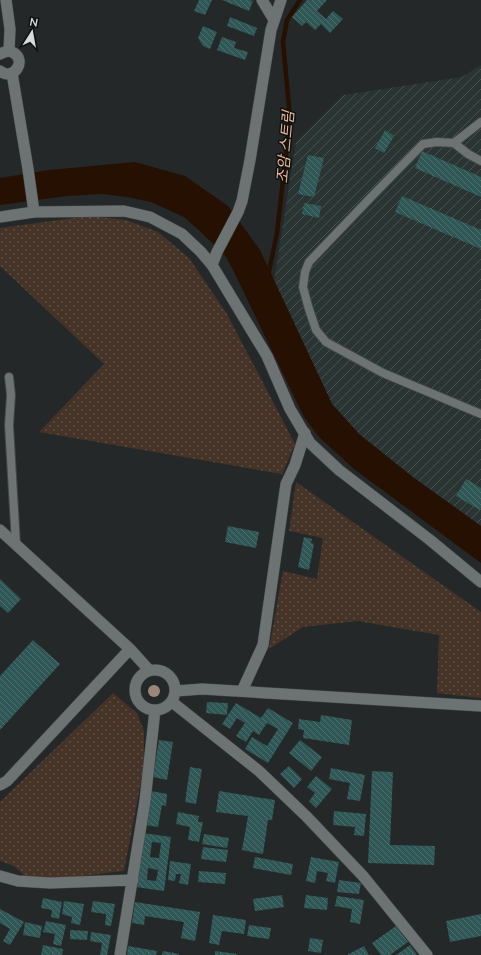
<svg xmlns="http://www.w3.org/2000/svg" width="481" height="955" viewBox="0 0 481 955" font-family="Mulish,'Noto Sans KR',sans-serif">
	<defs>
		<pattern id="industrial-furrows" width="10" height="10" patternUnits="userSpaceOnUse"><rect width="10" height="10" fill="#293433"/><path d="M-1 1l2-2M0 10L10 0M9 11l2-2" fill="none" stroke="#475150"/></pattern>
		<pattern id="grass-dots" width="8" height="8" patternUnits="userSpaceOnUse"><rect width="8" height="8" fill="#463327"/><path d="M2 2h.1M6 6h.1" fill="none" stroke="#605046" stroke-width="1.8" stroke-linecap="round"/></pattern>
		<pattern id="building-back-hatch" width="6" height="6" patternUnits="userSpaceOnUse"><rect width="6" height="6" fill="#2e5755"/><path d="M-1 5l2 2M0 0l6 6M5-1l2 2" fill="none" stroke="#4c6f6d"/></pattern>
	</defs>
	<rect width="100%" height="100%" fill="#242828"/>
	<path fill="url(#industrial-furrows)" d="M481,65V526L414,478L359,434L332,404L274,281L296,142L343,95L462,77Z"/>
	<path fill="url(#grass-dots)" d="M88,216L126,220L158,232L189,258L227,314L295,444L282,474L39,432L104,364L0,266V228Z
		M296,482L481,612V698L437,693L439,635L358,621L303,627L269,649L283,571L317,579L323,538L289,531Z
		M113,693L137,713L144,731V766L124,871L54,879L25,876L14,866L0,861V802Z"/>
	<path fill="#261002" d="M135,162L185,176L228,206L260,250L332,404L359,434L414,478L481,526V563L354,469L318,436L304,417L234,272L226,257L202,233L184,217L151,202L127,197L102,194L67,196L0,205V178L49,170Z"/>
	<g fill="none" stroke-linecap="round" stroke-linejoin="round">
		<path stroke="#261002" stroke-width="4.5" d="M268,276L277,233L290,118L283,42L287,20L300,0"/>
	</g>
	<path fill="url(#building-back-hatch)" fill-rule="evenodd" d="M199,0H212L205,15L194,11Z
		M222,0H250L253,1L249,11Z
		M307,0H327L317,11L326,19L333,11L343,19L330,33L321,24L315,30L306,22L302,26L292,17Z
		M230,17L257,28L254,36L227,26Z
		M203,26L217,32L210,49L203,46L198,38Z
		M222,37L236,42L234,48L248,52L245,60L217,50Z
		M385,130L394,136L384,153L375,148Z
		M422,151L481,177V197L415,168Z
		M308,155L324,158L314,197L298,194Z
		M402,196L481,230V249L395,212Z
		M304,203L321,206L319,218L302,214Z
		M466,479L481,488V508L480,510L456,496Z
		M228,526L259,532L256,548L225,542Z
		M304,537L312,539L311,543L314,544L309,570L298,567Z
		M0,579L21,599L8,613L0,606Z
		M33,640L60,664L0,730V676Z
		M207,702L228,703L227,715L206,713Z
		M236,703L261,718L268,708L293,723L268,763L245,749L252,737L267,746L278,729L267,723L259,735L253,731L246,742L236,736L245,723L237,718L230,729L222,724Z
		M321,715L352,720L349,745L303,738L304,730L298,729L299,719L320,722Z
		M159,740L173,742L167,780L153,777Z
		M300,740L322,757L311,771L289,753Z
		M289,766L302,779L294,788L280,774Z
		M190,767L202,769L196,804L185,802Z
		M331,768L365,775L360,801L347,799L350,783L329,779Z
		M372,771L393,772L390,845L435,846L434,865L368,863Z
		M316,776L332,789L316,808L309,801L315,793L307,787Z
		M151,791L167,794L166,806L162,805L158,827L145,825Z
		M219,791L275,800L272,820H268L263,854L242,850L248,816L216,812Z
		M334,811L366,814L364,836L354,835L355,827L333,825Z
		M178,812L199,816L198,822H203L199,842L188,840L190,827L176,824Z
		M143,833L171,837L164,891L136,887ZM152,842L161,843L159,858L150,857ZM148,868L158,870L156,881L147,880Z
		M204,834L229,838L227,848L202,844Z
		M203,847L228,850L226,862L201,859Z
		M255,857L293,864L291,875L253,868Z
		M311,857L339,862L335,883L326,881L328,873L317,871L315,883L306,881Z
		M170,861L191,864L188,885L179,883L181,874H176L175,881L168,880Z
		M199,871L226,873L225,884L198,882Z
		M339,880L361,883L359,894L337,892Z
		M282,895L284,907L255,911L253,899Z
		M306,895L328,898L327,910L304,908Z
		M337,896L364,900L360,924L350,922L352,909L335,906Z
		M43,898L62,902L59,919L51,917L52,910L41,908Z
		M64,901L84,904L80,925L71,923L72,917L62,914Z
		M93,901L115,904L111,926L105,925L106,914L91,912Z
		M135,902L200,912L195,941L181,938L184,922L145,916L144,925L132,923Z
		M0,909L24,922L10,945L3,941L10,929L0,923Z
		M481,914V936L450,942L446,921Z
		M213,915L246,920L244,934L222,931L219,945L209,943Z
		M46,921L66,925L61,946L53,944L55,934L43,932Z
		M25,922L42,926L40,938L23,935Z
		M249,925L271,928L269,939L247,936Z
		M396,926L408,942L390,955H381L372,943Z
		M70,930L88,931L87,940L70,939Z
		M91,932L111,935L107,955H100L102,943L90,941Z
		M310,938L323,940L321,953L308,951Z
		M43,945L63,949L62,955H41Z
		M410,945L417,955H396Z
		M128,946L157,951L156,955H127Z
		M364,946L369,955H347Z
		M163,951L179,954V955H162Z
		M215,951L237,954V955H215Z"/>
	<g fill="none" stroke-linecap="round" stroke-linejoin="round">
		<g stroke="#424646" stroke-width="10">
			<path id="service" d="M454,143L481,122
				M481,161L468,154L454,143L437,142L423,144L375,193L309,262L305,272L303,287L308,306L316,330L326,342L383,373L481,414
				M9,377L11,395L9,425L16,544"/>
		</g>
		<g stroke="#424646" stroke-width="12">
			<path id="minor" d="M6,0L10,29L9,51
				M262,0L274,20
				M0,54C4,52 8,50 12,52C28,59 14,82 0,71
				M12,73L28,169L34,212
				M212,265L217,252L238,212L242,201L250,160L271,30L281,0
				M0,530L130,649L149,670
				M135 690a20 20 0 1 1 40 0a20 20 0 1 1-40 0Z
				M176,691L202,689L481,706
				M242,691L263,645L286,484L295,465L305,433
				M172,702L259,771L307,817L363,876L427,955
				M0,785L7,781L130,649
				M0,876L18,881L50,883L133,880
				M120,955L145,801L155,710"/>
		</g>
		<g stroke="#424646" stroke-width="12">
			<path id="tertiary" d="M0,217L34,212L124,211L150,217L182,234L201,252L212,265L267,356L290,409L310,443L339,470L430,540L481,582"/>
		</g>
		<use href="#service" stroke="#6d7272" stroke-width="8"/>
		<use href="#minor" stroke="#6d7272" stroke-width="11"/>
		<use href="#tertiary" stroke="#6d7272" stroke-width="11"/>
	</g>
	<circle fill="#9c8677" cx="154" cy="691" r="6"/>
	<g text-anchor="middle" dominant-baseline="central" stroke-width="3" stroke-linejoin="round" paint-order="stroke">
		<g font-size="15" font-style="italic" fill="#efba99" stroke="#0f1111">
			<text transform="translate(285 147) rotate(-85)">조암 스트림</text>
		</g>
	</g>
	<g transform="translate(32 32) rotate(11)" stroke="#0f1111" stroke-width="3" paint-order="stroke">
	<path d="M0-3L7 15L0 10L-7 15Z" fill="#d8dbdb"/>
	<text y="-6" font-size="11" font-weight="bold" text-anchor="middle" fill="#d8dbdb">N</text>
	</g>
</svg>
